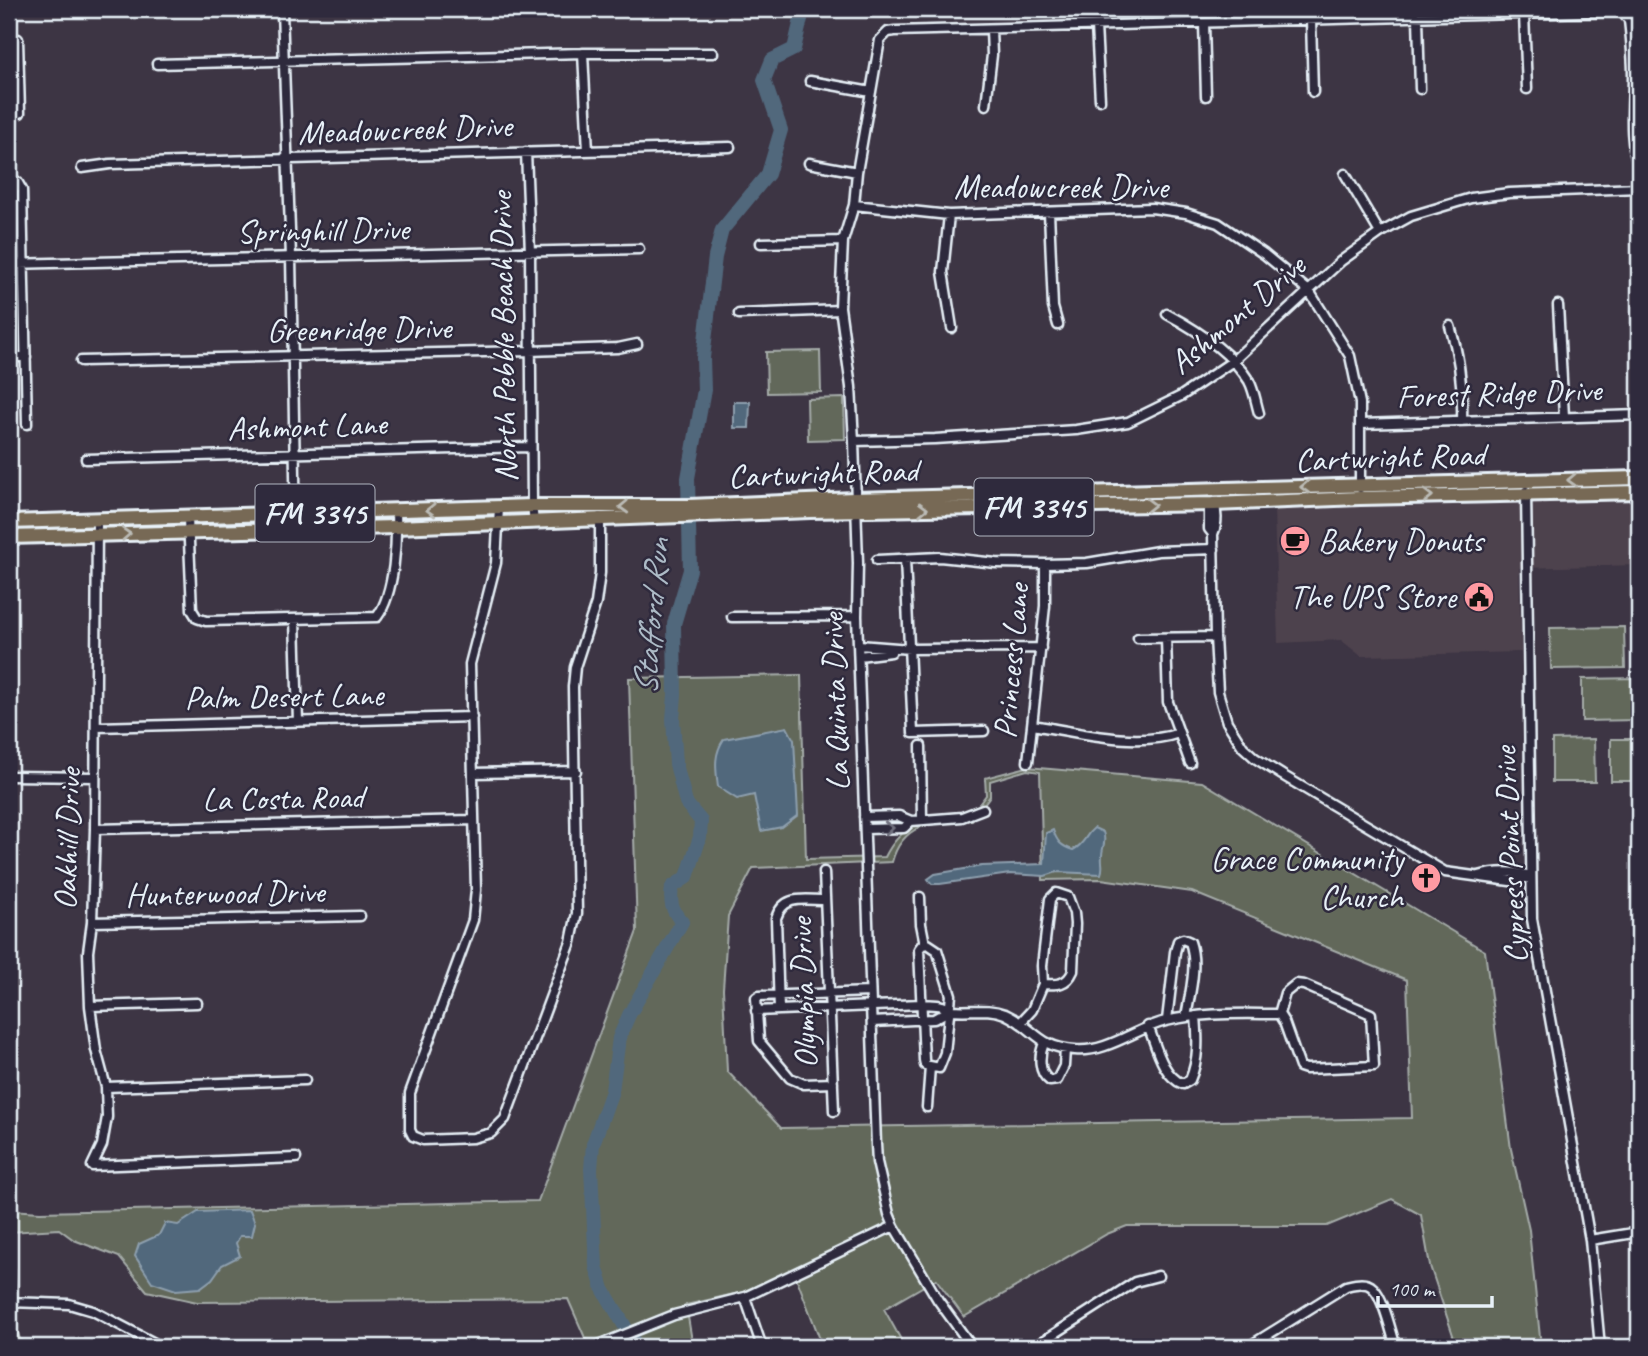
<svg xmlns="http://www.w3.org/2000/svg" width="1648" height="1356" viewBox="0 0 1648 1356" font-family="Caveat,sans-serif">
	<rect width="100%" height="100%" fill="#3d3544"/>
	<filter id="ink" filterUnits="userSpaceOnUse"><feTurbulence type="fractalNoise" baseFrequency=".0143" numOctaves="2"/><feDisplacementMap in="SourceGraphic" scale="14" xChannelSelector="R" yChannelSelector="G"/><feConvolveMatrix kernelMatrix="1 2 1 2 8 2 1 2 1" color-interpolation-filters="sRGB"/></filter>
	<g filter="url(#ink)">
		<path fill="#4e424d" d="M1639,497V565L1519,568L1521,652L1361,656L1341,640L1278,643L1274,507Z"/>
		<path fill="#62675a" stroke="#a5aca9" stroke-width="2" fill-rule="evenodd" d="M820,351L821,392L767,393L766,352Z
			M844,398L845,439L808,440L807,399Z
			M1624,627L1625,668L1551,669L1550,628Z
			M801,675L806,859L885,857C905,817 930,822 970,816L986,795L985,778L1027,767L1202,782L1485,951L1511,1149L1529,1230L1541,1347H1457L1430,1266L1421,1215L1392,1199L1327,1226H1127L1107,1234L964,1317L936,1279L884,1309L905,1347H823L793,1269L743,1292L686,1305L693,1347H589L568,1299L197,1302L147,1291L119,1257L74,1240L59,1229L9,1232V1211L11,1210L40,1212L538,1201L637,931L629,678ZM1027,770L1040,772L1043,880L1101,879L1192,892L1407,980L1412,1118L781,1128L727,1071L723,989L728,916L753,868L892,862C903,821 936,822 972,820L990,796V781Z
			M1639,678V720L1582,721V679Z
			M1594,739L1595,782H1552V740Z
			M1611,739H1639V781H1611Z
			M9,1317H12L20,1339L34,1347H9Z"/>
		<path fill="#51687c" stroke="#8d9fae" stroke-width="2" d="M734,402H750L749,428H734Z
			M787,727L794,740L798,815L782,827L761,831L754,795L737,799L718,787C716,769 713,755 724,739Z
			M1094,828L1103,832C1107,842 1102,846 1102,856C1101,863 1104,866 1101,874L1057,872L1045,876L1010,874L940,884H932L928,879L935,874L982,866L1044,864L1046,833L1053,830C1057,842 1061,846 1073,850C1086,843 1084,836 1094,828Z
			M250,1210L255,1223L252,1236H240L236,1243L240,1256L222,1265L212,1279L200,1288L176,1290L152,1282L135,1256L139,1244L159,1235L165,1223L178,1225L198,1212Z"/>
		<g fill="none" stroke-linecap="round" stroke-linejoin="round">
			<path stroke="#51687c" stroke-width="14" d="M637,1347L603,1289L596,1266L591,1169L593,1144L612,1091L619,1038L629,1015L682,922C671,910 670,902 672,887L687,877L700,837L701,821L686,803L676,764L673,719L675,695L674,624L690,570L688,478L704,390L703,358L715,257L722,230L768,174L781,130L764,80L772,60L794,49L801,19L799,9"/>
			<g stroke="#e8f1f8" stroke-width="13">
				<path id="minor" d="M282,11L291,257L296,529
					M1524,14L1527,89
					M1418,17L1420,89
					M1311,20L1313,92
					M1204,23L1206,96
					M1096,26L1100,100
					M9,40L18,39L20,113H9
					M583,53L588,151
					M157,64L583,53H713
					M810,81L871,92
					M986,105L992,55L991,29
					M526,152L530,252L532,506L534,521
					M809,163L857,172
					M82,168L110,164L730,147
					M1345,174L1380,233
					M9,176L18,183L22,190L27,424
					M854,205L949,215L1152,208L1186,213L1218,223L1264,254L1309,291L1350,356L1360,403V488
					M1049,212L1053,307L1058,325
					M949,215L943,272L952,328
					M761,243L843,241
					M9,264L639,249
					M1558,305L1564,417
					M739,314L840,310
					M1167,314C1197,330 1231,352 1249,381C1254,390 1256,403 1259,413
					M1450,326C1460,358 1463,388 1462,421
					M9,357H26
					M81,361L529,351L618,348L637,344
					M1361,424L1639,415
					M854,441L935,439L1076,430L1128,422L1181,396L1233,361L1341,261L1380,233L1411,216L1471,198L1509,193L1639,188
					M86,459L531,447
					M1526,491L1532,919L1590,1240L1600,1347
					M1214,502C1217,512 1218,523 1213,534L1215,637L1218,692L1227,722L1243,747L1255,758L1282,775L1445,872L1510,881L1531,876
					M499,507L496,563L470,664L476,890L473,920L410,1093V1130L413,1136L423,1140L473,1138L491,1133L505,1119L571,942L577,913L573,687L575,667L596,603L600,573V517
					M188,518L192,610L197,618L206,621L377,617C395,593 397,540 396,511
					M97,520L95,829L92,922L88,952L90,1006L96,1050L106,1087L107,1117L102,1145L92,1166L296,1158
					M1213,534L1209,529V510L1214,504
					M905,559L913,733L984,731
					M877,560L940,557L996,563L1045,564L1087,563L1158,551L1214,549
					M732,617L857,616
					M295,619L298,722
					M1138,638L1215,637
					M1166,638L1168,702L1190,763
					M859,645L910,649L1041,648
					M859,656L891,652
					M1033,725C1076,732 1137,748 1179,733
					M97,727L472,717
					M921,746L922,820
					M1028,762L1045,606V564
					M473,773L576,771
					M9,776L95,777
					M864,817L899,816L911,821L962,817L983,809
					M95,829L472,820
					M865,829L904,828L911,821
					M824,872L834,1111
					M1479,876C1496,871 1513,871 1531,876
					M920,897L921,924L925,944
					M92,922L360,916
					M928,944L937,950L951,995L945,1053L939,1068L925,1065L924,1060L919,949L922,945Z
					M1296,984L1304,985L1371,1014L1374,1066L1306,1069L1300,1067L1284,1022L1279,1014L1285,993Z
					M90,1006L197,1003
					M779,1010L776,918C784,894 804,900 825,900
					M756,1011L921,1004C928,1005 936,1004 942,1006C950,1008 945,1009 952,1010C970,1012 987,1007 1005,1014C1036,1028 1036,1047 1075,1050C1108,1053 1136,1028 1166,1021C1203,1012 1242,1014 1279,1014
					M1167,1020L1175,952L1178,941L1183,939L1190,942C1198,965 1190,993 1186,1017
					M872,1022L934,1019L950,1010
					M1020,1023L1032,1010L1043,984L1042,966L1050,899L1056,893L1068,897L1074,913L1075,924L1073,971C1067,985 1057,985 1043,984
					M1148,1026C1156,1045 1162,1076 1183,1084L1190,1080C1199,1059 1198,1039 1196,1016
					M1044,1043C1039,1055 1038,1073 1050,1081L1057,1080L1064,1066L1065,1049
					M833,1083L804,1084L790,1078L759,1041L756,998L759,996L870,992
					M106,1087L305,1080
					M927,1107L930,1067
					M1590,1240L1639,1232
					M9,1270L11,1302
					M745,1297L762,1347
					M9,1302L69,1304L93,1311L162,1347
					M594,1347L674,1315L745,1297L894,1226
					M972,1347L938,1300L894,1226L889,1214L877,1162L876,1144L857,616L858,563L854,441L851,387L840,307L843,241L854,205L857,172L880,40L888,32L895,31L1621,11L1629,20C1631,38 1633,57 1633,75C1633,105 1628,140 1639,168
					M1034,1347L1135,1282L1158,1276
					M1248,1347L1346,1286C1355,1284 1366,1281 1373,1288C1384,1298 1391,1333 1396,1347"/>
			</g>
			<g stroke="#e8f1f8" stroke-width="18">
				<path id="primary" d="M9,522L532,506H689L854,499L1639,478
					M9,537L396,527L810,511L1214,504L1360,498L1639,492"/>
			</g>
			<use href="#minor" stroke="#2f2a3d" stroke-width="8"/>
			<use href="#primary" stroke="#776954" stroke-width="12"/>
		</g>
		<defs><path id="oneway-chevron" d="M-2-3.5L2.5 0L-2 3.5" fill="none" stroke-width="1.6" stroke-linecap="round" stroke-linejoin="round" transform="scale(1.75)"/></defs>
		<g stroke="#bbbbb6">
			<use href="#oneway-chevron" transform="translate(1572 480) rotate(178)"/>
			<use href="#oneway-chevron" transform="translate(1305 487) rotate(178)"/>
			<use href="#oneway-chevron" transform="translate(1428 496) rotate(-1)"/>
			<use href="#oneway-chevron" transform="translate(1151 505) rotate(-1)"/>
			<use href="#oneway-chevron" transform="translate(624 507) rotate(178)"/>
			<use href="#oneway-chevron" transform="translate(923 509) rotate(-1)"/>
			<use href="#oneway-chevron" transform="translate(431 510) rotate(178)"/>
			<use href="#oneway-chevron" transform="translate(126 534) rotate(-3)"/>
		</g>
		<use stroke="#70707e" href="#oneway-chevron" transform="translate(889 828) rotate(-2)"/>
	</g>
	<defs>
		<g id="cafe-disc" transform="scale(1.575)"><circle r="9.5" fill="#ff9aa2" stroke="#2f2a3d"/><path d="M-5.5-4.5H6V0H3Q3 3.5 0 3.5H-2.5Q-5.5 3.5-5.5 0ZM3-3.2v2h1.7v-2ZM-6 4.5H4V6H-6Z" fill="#111"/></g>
		<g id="civic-disc" transform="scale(1.575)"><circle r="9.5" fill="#ff9aa2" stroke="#2f2a3d"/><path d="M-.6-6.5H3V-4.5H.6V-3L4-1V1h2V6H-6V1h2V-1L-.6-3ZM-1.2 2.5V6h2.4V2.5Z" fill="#111"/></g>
		<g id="church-disc" transform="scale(1.575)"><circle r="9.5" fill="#ff9aa2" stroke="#2f2a3d"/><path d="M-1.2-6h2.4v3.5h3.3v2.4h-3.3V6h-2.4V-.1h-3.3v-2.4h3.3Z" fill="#111"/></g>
	</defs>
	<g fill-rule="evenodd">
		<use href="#cafe-disc" x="1295" y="541"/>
		<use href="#civic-disc" x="1479" y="597"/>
		<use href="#church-disc" x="1426" y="878"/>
	</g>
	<g text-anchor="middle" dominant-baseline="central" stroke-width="5" stroke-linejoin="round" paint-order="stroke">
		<g fill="#2f2a3d" stroke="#b0b5c0" stroke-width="2">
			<rect x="974.5" y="478.5" width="119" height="57" rx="5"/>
			<rect x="255.5" y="484.5" width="119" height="57" rx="5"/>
		</g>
		<g font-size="32" font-weight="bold" fill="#e8f1f8">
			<text x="1034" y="507">FM 3345</text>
			<text x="315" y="513">FM 3345</text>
		</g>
		<g font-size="33" fill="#e8f1f8" stroke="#2f2a3d">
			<text transform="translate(405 129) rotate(-2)">Meadowcreek Drive</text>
			<text x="1061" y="187">Meadowcreek Drive</text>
			<text transform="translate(323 230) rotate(-1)">Springhill Drive</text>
			<text transform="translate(1237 314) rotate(-40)">Ashmont Drive</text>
			<text transform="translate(359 329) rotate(-1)">Greenridge Drive</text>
			<text transform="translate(503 337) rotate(-91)">North Pebble Beach Drive</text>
			<text transform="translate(1499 393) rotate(-2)">Forest Ridge Drive</text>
			<text transform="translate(307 426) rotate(-2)">Ashmont Lane</text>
			<text transform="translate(1390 457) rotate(-2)">Cartwright Road</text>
			<text transform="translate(823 473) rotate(-2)">Cartwright Road</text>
			<text transform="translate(1011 661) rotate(-85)">Princess Lane</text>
			<text transform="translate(284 696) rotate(-1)">Palm Desert Lane</text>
			<text transform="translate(835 702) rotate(-92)">La Quinta Drive</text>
			<text transform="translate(283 798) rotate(-1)">La Costa Road</text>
			<text transform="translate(67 839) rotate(-88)">Oakhill Drive</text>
			<text transform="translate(1510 855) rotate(-93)">Cypress Point Drive</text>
			<text transform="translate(225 893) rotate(-1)">Hunterwood Drive</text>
			<text transform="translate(803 993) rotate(-92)">Olympia Drive</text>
		</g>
		<g font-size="33" fill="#e8f1f8" stroke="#2f2a3d" text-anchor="end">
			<text x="1318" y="541" text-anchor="start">Bakery Donuts</text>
			<text x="1456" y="597">The UPS Store</text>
			<text x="1403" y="859">Grace Community<tspan x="1403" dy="38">Church</tspan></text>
		</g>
		<g font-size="35" font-style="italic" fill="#acbac6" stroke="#2f2a3d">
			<text transform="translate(651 617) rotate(-85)">Stafford Run</text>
		</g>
	</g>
	<rect width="1648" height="1356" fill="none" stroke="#2f2a3d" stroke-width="35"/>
	<rect x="18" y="18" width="1613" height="1321" fill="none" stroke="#e8f1f8" stroke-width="2.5" filter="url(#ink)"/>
	<path d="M1378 1296v10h114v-10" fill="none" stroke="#e8f1f8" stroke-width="3.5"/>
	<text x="1389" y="1296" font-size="21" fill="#e8f1f8" stroke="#2f2a3d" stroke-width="5" paint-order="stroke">100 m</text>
</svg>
